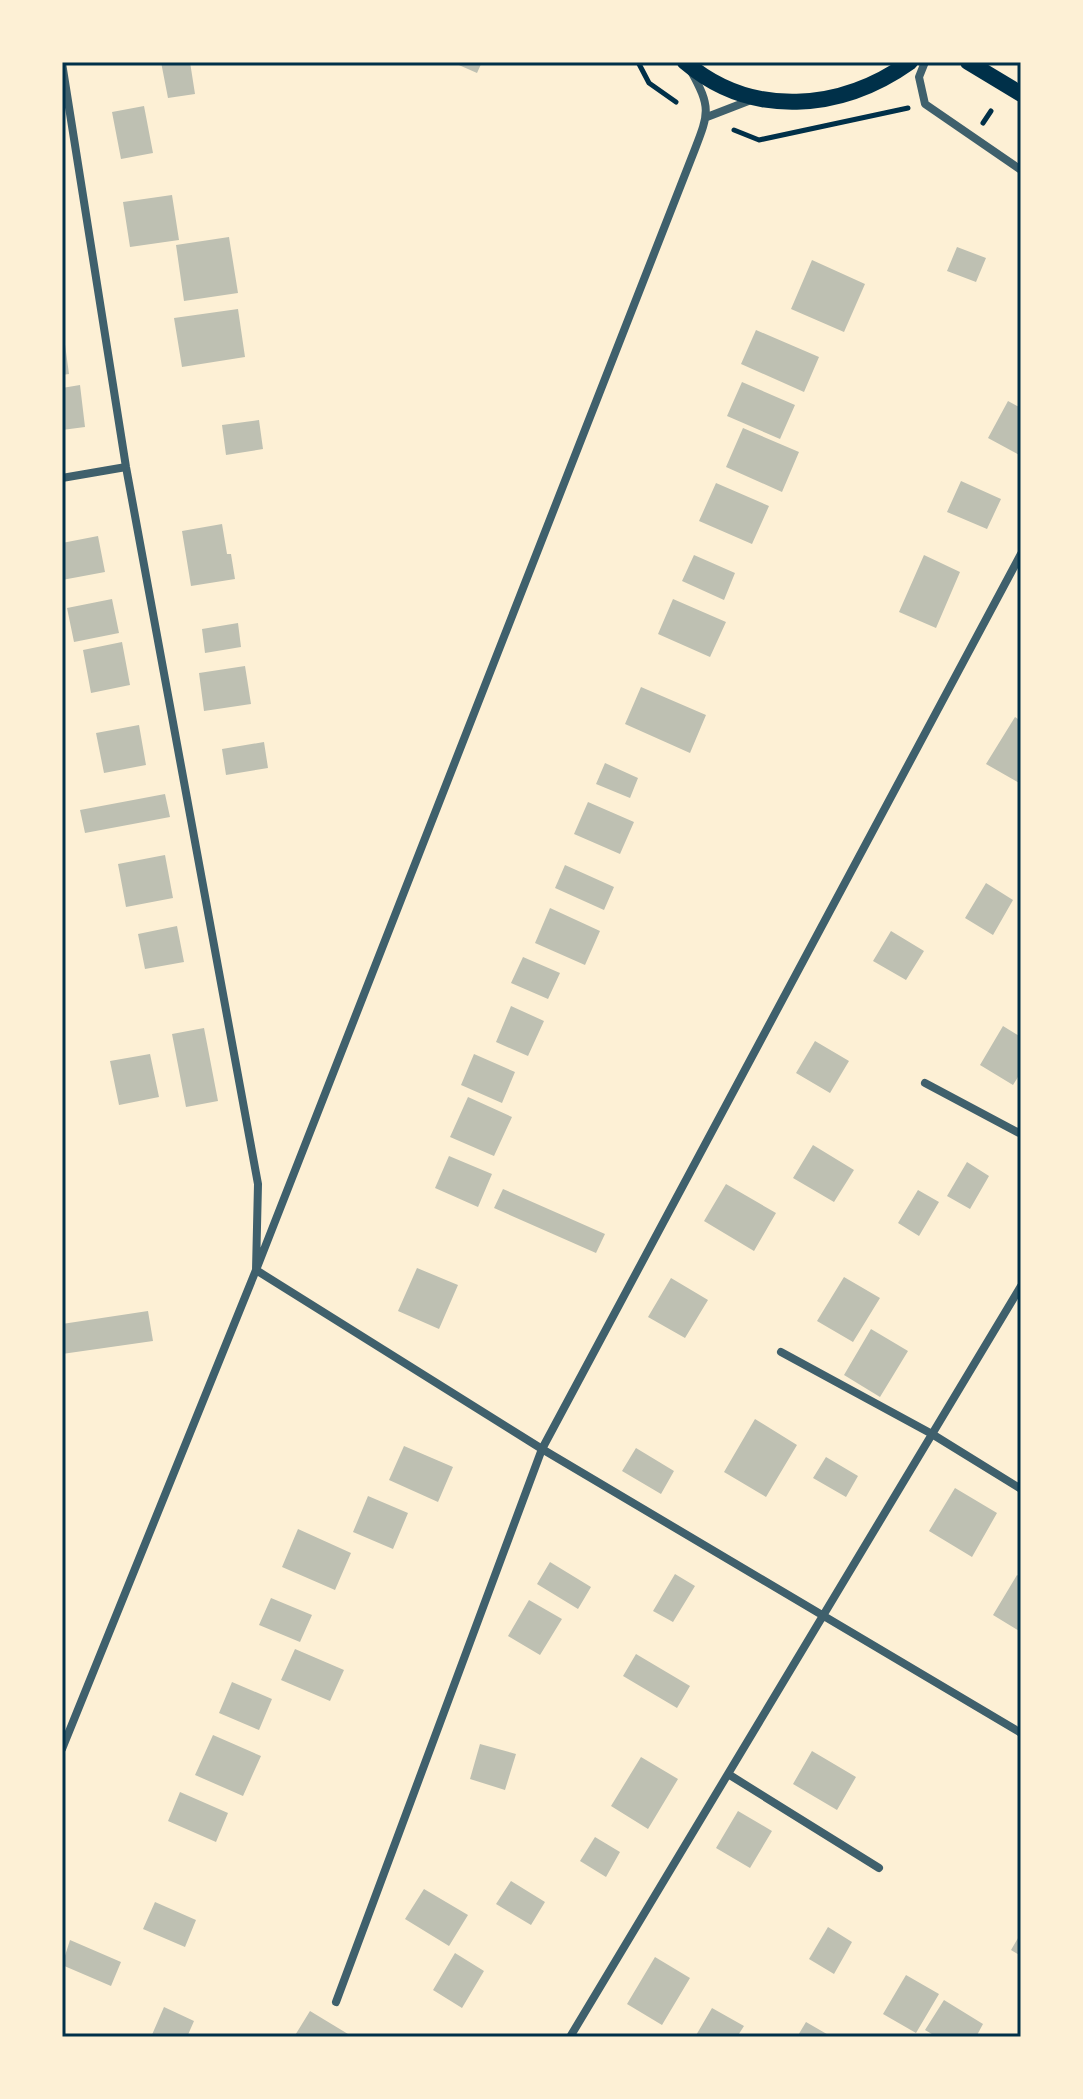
<svg xmlns="http://www.w3.org/2000/svg" width="1083" height="2099" viewBox="0 0 1083 2099" font-family="'Fira Sans Condensed',sans-serif">
	<rect width="100%" height="100%" fill="#fdf0d5"/>
	<path fill="#bec0b2" d="M161,62H190L195,94L168,98Z
		M452,62H482L477,73Z
		M144,106L153,153L121,159L112,112Z
		M172,195L179,240L130,247L123,202Z
		M229,237L238,293L184,301L176,245Z
		M957,247L986,258L976,282L947,271Z
		M812,260L865,284L844,332L791,309Z
		M238,309L245,357L182,367L174,318Z
		M756,330L819,357L804,392L741,364Z
		M64,337L69,374L62,375V338Z
		M742,382L795,405L780,439L727,416Z
		M80,385L85,427L62,430V388Z
		M1008,401L1021,408V456L988,438Z
		M259,420L263,449L226,455L222,425Z
		M743,428L799,452L782,492L726,467Z
		M961,481L1001,499L987,529L947,512Z
		M716,483L769,506L752,544L699,521Z
		M222,524L227,554H231L235,579L191,586L182,531Z
		M98,536L105,572L62,580V543Z
		M694,555L735,573L724,600L682,581Z
		M924,555L960,572L936,628L899,612Z
		M112,599L119,633L74,642L67,608Z
		M673,599L726,622L710,657L658,634Z
		M238,623L241,647L205,653L202,629Z
		M122,642L130,685L91,693L83,650Z
		M245,666L251,704L204,711L199,673Z
		M641,687L706,715L690,753L625,724Z
		M1015,717L1021,721V784L986,764Z
		M139,725L146,765L104,773L96,733Z
		M264,742L268,768L226,775L222,749Z
		M605,763L638,778L630,798L596,784Z
		M165,794L170,817L85,833L80,810Z
		M588,802L634,822L620,854L574,834Z
		M165,855L173,898L126,907L118,864Z
		M565,865L614,887L604,910L555,888Z
		M986,883L1013,900L993,935L965,918Z
		M550,908L600,931L585,965L535,943Z
		M177,926L184,962L145,969L138,934Z
		M891,931L924,951L906,980L873,961Z
		M523,957L560,973L548,999L511,983Z
		M511,1006L544,1021L528,1056L496,1042Z
		M1003,1026L1021,1037V1072L1013,1085L980,1065Z
		M204,1028L218,1101L186,1107L172,1034Z
		M815,1041L849,1061L830,1093L796,1073Z
		M150,1054L159,1097L119,1105L110,1061Z
		M474,1054L515,1072L502,1103L461,1085Z
		M468,1097L512,1117L494,1156L450,1137Z
		M813,1145L854,1170L834,1202L793,1178Z
		M449,1156L492,1174L478,1207L435,1188Z
		M967,1162L989,1176L970,1209L947,1196Z
		M726,1184L776,1213L754,1251L704,1221Z
		M503,1189L605,1234L596,1253L494,1208Z
		M918,1190L939,1202L919,1236L898,1223Z
		M417,1268L458,1285L439,1329L398,1311Z
		M844,1277L880,1298L853,1342L817,1321Z
		M671,1278L708,1300L685,1338L648,1317Z
		M148,1311L153,1341L62,1354V1324Z
		M871,1329L908,1351L880,1397L844,1375Z
		M755,1419L797,1445L766,1497L724,1472Z
		M404,1446L453,1467L438,1502L389,1480Z
		M636,1448L674,1471L661,1494L622,1471Z
		M826,1457L858,1476L846,1497L813,1478Z
		M955,1488L997,1513L972,1557L929,1531Z
		M368,1496L408,1513L393,1549L353,1532Z
		M298,1529L351,1553L335,1590L282,1567Z
		M550,1562L591,1587L578,1609L537,1584Z
		M675,1574L695,1586L673,1622L653,1611Z
		M1017,1575L1021,1577V1632L993,1615Z
		M271,1598L312,1615L300,1642L259,1625Z
		M529,1600L562,1619L540,1655L508,1636Z
		M295,1649L344,1670L330,1701L281,1680Z
		M636,1654L690,1686L677,1708L623,1676Z
		M232,1682L272,1699L259,1730L219,1713Z
		M213,1735L261,1756L243,1796L195,1775Z
		M480,1744L516,1754L505,1790L470,1779Z
		M812,1751L856,1777L837,1810L793,1784Z
		M641,1757L678,1779L648,1829L611,1806Z
		M180,1792L228,1813L216,1842L168,1821Z
		M738,1811L772,1831L750,1868L716,1848Z
		M595,1837L620,1852L606,1877L580,1861Z
		M511,1881L545,1902L531,1925L496,1904Z
		M424,1889L468,1915L449,1946L405,1919Z
		M155,1902L196,1920L185,1947L143,1929Z
		M828,1927L852,1942L834,1974L809,1959Z
		M1021,1933V1956L1011,1950Z
		M70,1940L121,1962L111,1986L62,1965Z
		M455,1953L484,1971L462,2008L433,1990Z
		M655,1957L690,1978L662,2025L627,2004Z
		M906,1975L939,1994L916,2033L883,2014Z
		M944,2000L983,2024L976,2037H937L925,2030Z
		M164,2007L194,2021L187,2037H151Z
		M712,2008L744,2026L737,2037H695Z
		M310,2011L348,2034L346,2037H294Z
		M806,2022L832,2037H797Z"/>
	<g fill="none" stroke-linecap="round" stroke-linejoin="round">
		<path stroke="#003049" stroke-width="5" d="M638,62L649,83L676,102
			M983,123L991,111
			M734,130L759,140L908,108"/>
		<path stroke="#3f606c" stroke-width="8" d="M925,62L919,77L925,104L1021,170
			M62,63L126,467L258,1184L256,1270L542,1449L1021,1733
			M707,117L751,100
			M62,478L126,467
			M925,1083L1021,1134
			M781,1352L932,1434L1021,1489
			M62,1749L256,1270L695,149C709,113 711,107 691,71
			M728,1774L879,1868
			M336,2002L542,1449L1021,554
			M570,2037L1021,1286"/>
		<path stroke="#003049" stroke-width="16" d="M685,62C752,119 841,111 910,62
			M968,62L1021,94"/>
	</g>
	<rect width="1083" height="2099" fill="none" stroke="#fdf0d5" stroke-width="128"/>
	<rect x="64" y="64" width="955" height="1971" fill="none" stroke="#003049" stroke-width="3"/>
</svg>
